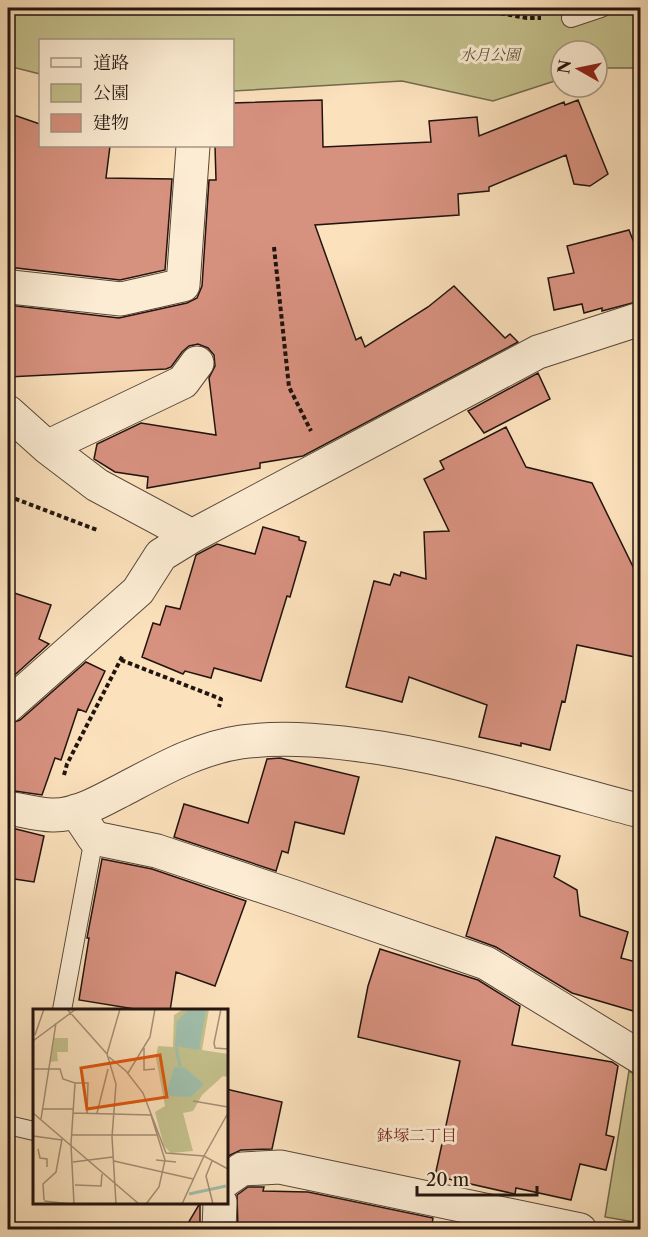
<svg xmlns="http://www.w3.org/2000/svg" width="648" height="1237" viewBox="0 0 648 1237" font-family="'Libre Caslon Text','Noto Serif JP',serif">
	<rect width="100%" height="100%" fill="#fbe1bc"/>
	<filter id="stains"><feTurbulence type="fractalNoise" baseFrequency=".00333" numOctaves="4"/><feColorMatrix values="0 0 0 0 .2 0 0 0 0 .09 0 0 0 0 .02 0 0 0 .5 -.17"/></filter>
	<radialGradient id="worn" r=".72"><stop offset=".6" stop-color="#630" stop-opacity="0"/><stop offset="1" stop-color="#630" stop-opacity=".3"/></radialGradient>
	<path fill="#c4c18d" stroke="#736a4e" stroke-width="1.5" d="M8,8H640V68H597V51H561V79L493,101L402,81L233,91L232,40H40V74L8,66Z
		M629,1071L640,1077V1223L605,1217Z"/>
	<path fill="#d7917f" stroke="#22140e" stroke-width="1.5" d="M322,100L323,147L431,142L429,121L477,117L479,136L564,102L565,105L578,100L608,174L590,186L574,184L566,155L489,187V191L458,194L459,215L315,225L356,340L361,337L365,347L428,307L454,286L505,338L510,334L518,342L303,456L260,463V468L147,488L148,477L115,472L94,459L97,444L141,423L216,435L209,378L215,366L214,355L208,348L198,344L189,346L182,352L171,367L166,369L8,377V305L119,318L187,303L197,298L202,286L209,180H216L215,146H232V103Z
		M8,113L40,124V146H110L106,178L172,179L165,270L120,280L8,267Z
		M629,230L640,258V301L602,311V308L584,313L582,304L554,310L548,278L574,273L567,246Z
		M538,373L550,399L484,433L468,411Z
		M506,427L526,467L592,483L640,581V658L577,645L565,702L562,701L550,750L521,743V746L479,737L487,705L409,677L402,702L346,687L374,581L390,585L394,574L400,576L401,572L426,579L424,532L449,531L424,479L444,469L440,461Z
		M263,527L299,537V540L306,542L290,597L287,596L261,681L214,668L211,678L185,671L183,674L142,657L153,623L160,625L166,606L180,609L196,555L217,544L255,554Z
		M8,591L51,605L39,639L49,644L8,681Z
		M86,662L105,671L86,712L78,709L61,760L55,758L42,795L8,790V724L20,720Z
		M280,758L359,777L344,834L295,822L288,853L282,851L276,871L174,837L184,804L248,823L267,759Z
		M8,827L44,836L34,882L8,878Z
		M496,837L560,856L554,877L577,890L580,916L628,932L621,958L640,963V1013L572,993L496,947L466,936Z
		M102,859L152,869L246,901L215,986L176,972L170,1011H147L79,1000L89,938H87Z
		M380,949L478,980L520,1006L512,1045L612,1062L618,1066L606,1135L614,1137L606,1170L580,1164L571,1200L516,1188L515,1194L435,1176L460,1061L358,1037L368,986Z
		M226,1089L282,1102L272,1149L241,1150L226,1157Z
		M248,1187H264L263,1191L308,1192L433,1218L431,1230H238L237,1195Z
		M200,1203V1230H184Z"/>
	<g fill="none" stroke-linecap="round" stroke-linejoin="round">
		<g stroke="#58473a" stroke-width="20">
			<path id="lane" d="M571,18L601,8
				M62,1010L94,838
				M8,1125L34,1131"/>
		</g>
		<g stroke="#58473a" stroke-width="35">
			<path id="street" d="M8,285L11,287L121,299L183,285L193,146
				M8,412L47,447L97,485L192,536
				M47,447L183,382L197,363
				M8,706L138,591L161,555L192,536L538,352L640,319
				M8,808C22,810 38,815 52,815C78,816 106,798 128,787C164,768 200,748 241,742C288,736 334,741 381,748C469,762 554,788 640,811
				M76,811L94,838L157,851L292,896L486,963L640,1057
				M226,1180L242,1169L280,1167L580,1230
				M219,1230L220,1202"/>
		</g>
		<path stroke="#22140e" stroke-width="4" stroke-dasharray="4.5 3" stroke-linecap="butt" d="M471,8L527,18H541
			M274,247L289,387L311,431
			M8,496L97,530
			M121,660L221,699L219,707
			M64,775L67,764L123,655"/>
		<use href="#lane" stroke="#fcecd3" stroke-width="18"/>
		<use href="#street" stroke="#fcecd3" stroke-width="33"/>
	</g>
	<g text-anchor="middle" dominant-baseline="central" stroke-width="6" stroke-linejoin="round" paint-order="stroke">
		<g font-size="15" font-style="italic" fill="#5b513a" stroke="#fcecd3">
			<text x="490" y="54">水月公園</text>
		</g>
		<g font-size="16" fill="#7a1f14" stroke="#fcecd3">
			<text x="417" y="1135">鉢塚二丁目</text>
		</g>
	</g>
	<g transform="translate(33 1009)">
		<rect width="195" height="195" fill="#fbe1bc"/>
		<path d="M151,0H176L169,41L195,45V68L190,67L169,86L160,102L150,104L160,142L138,144L131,137L122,103L132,97L123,49L125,37L140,38L141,6ZM21,29H35V43H24L25,52L17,53Z" fill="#c4c18d"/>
		<path d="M156,0H173L166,41L142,37L144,12ZM141,58L152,59L171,75L158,88L138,87L134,83Z" fill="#a0beab"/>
		<path fill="none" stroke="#a0beab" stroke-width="3" d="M143,38L147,58M156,185L193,177"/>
		<path fill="none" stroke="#a48f76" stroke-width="1.5" d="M34,0L74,45M188,0L181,34L182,39L195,40M2,26L11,0M0,32L43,0M111,39V61L122,60M76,48L93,62L110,84L133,144L171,147L195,104M0,60H27L30,70L42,74L38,135L41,195M95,64L117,28L122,0M42,74H55L54,104M160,92L195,98M9,100H40M0,104L106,195M40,104L118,106L132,151L126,178L113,195M64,104L75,60M8,110L23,14M39,126H124M0,127L29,131M5,140L7,149L14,150V158M123,151L143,153M81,152L160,170M179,152L173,167L180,195M40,153L80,148M42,176L68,177L69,165M11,191L10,175L23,163L29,130M11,192L38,195M83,195L79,128L83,75L74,45L87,0M149,195L171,147L195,160"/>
		<path fill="#de560c" fill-opacity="0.15" stroke="#de560c" stroke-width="3" d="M127,46L134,88L54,100L48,59Z"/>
		<rect width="195" height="195" fill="none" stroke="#22140e" stroke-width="3"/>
	</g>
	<rect width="648" height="1237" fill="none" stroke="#fbe1bc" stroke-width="30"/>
	<rect x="9" y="9" width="630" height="1219" fill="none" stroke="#22140e" stroke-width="3"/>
	<rect x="15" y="15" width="618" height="1207" fill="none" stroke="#22140e" stroke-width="1.5"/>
	<rect x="39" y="39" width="195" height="108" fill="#fcecd3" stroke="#a59684" stroke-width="1.5"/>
	<rect x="51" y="58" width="30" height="9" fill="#fcecd3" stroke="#a59684" stroke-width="1.5"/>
	<text x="93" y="69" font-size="18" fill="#22140e">道路</text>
	<rect x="51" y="84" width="30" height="18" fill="#c4c18d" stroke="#a59684" stroke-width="1.5"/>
	<text x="93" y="99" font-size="18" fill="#22140e">公園</text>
	<rect x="51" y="114" width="30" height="18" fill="#d7917f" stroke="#a59684" stroke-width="1.5"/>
	<text x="93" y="129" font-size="18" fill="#22140e">建物</text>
	<g transform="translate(579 69) rotate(279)"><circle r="28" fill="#fcecd3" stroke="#a59684" stroke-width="1.5"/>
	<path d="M0-4.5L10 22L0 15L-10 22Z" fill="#8f2418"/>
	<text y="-9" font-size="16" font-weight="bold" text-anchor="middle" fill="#22140e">N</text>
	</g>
	<path d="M417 1186v9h120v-9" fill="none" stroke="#22140e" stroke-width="3"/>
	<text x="426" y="1186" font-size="18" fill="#22140e" stroke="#fcecd3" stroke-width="4.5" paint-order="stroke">20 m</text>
	<rect width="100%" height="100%" filter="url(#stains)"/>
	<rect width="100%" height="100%" fill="url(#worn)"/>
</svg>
